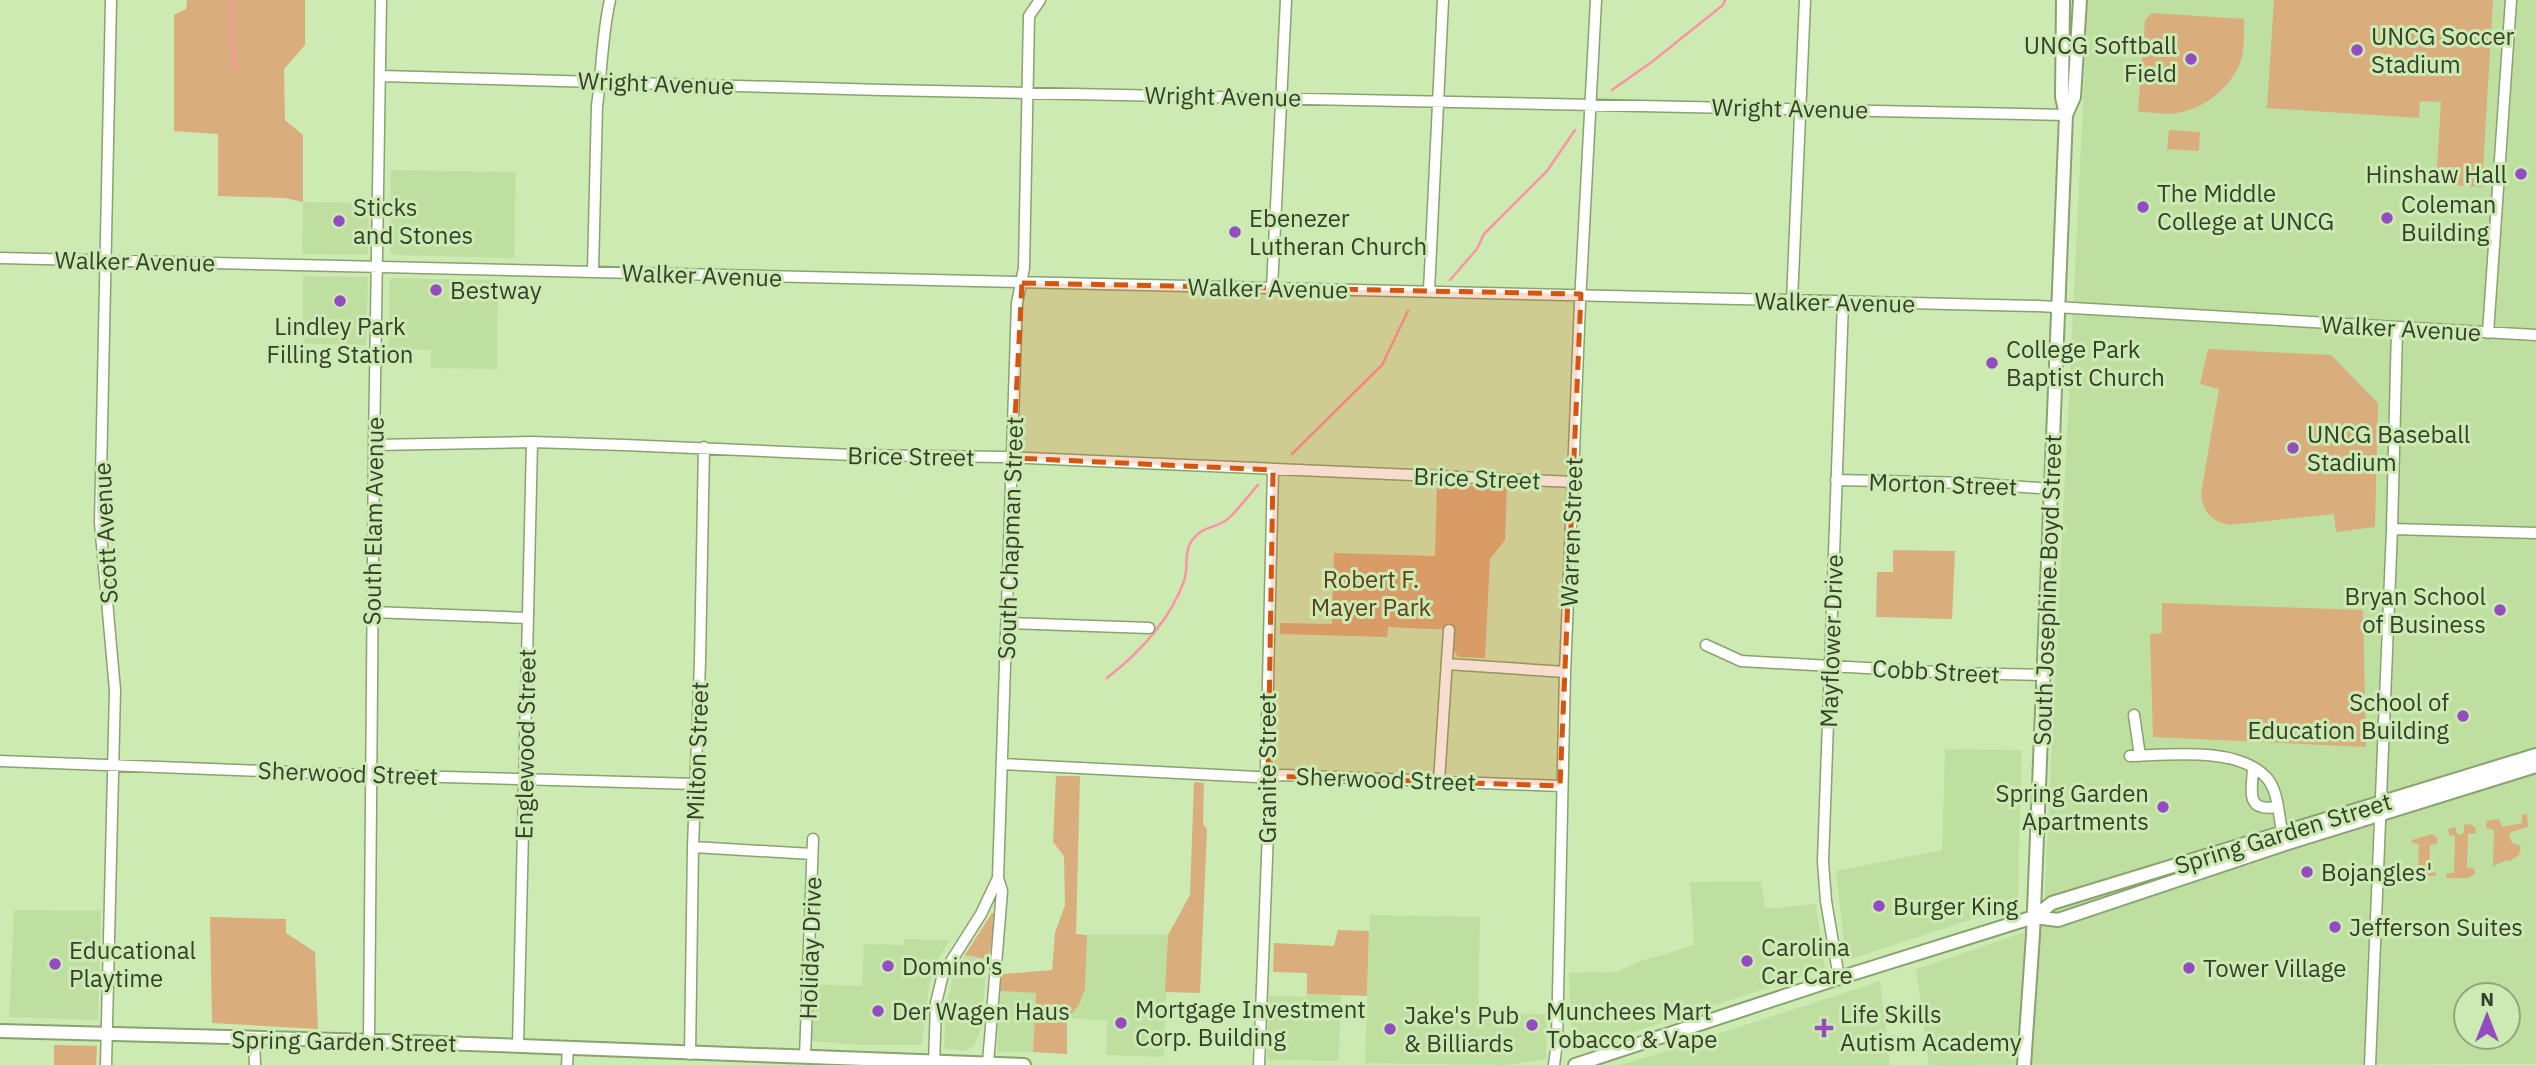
<svg xmlns="http://www.w3.org/2000/svg" width="2536" height="1065" viewBox="0 0 2536 1065" font-family="'IBM Plex Sans',sans-serif">
	<rect width="100%" height="100%" fill="#cdeab3"/>
	<path fill="#bfdfa1" fill-rule="evenodd" d="M2088,0H2536V1064L1929,1065L1916,969L2043,926ZM2466,995H2508V1037H2466Z
		M391,170L516,172L514,258L393,255L390,251Z
		M303,202L369,203L368,255L302,254Z
		M303,276L368,277L366,345L303,344Z
		M390,278L498,280L497,369L431,368V350L388,349Z
		M1945,749L2022,750L2018,898L2010,907L1851,959L1845,952L1836,871L1942,850Z
		M1761,881L1765,909L1816,904L1825,969L1579,1050L1572,1048L1569,973L1616,972L1638,962L1694,945L1690,882Z
		M14,910L101,911L98,1020L9,1017Z
		M1370,915L1480,917L1478,1013L1547,1014L1546,1059L1507,1065L1365,1063Z
		M1087,935H1168L1164,1057L1106,1055L1107,1021L1067,1018L1079,1005L1085,989Z
		M904,939L950,940L935,965L929,985L922,1045H858L811,1041L812,984L862,986L864,944L904,945Z
		M965,955L987,959L981,1028L974,1045L970,1048L965,1051L947,1049L944,1047L946,1005L955,971Z
		M1880,981L1890,1065H1620L1657,1054Z
		M1000,991L1036,993L1033,1052H999L997,1049Z
		M1307,994L1341,995L1339,1061L1270,1060L1267,1057L1269,996L1306,997Z"/>
	<path fill="#daae7c" d="M187,0H305V45L284,69L285,120L303,135V202L285,198L218,196V134L174,131V15L186,9Z
		M2274,0H2493L2482,187L2436,184L2441,102L2420,101L2419,118L2267,108Z
		M2152,13L2244,19C2244,35 2245,54 2238,68C2226,91 2203,109 2177,113C2165,115 2151,112 2138,112L2145,20Z
		M2169,130L2200,132L2199,151L2167,149Z
		M2208,349L2331,355L2378,403L2375,527L2336,532L2334,514L2229,525C2211,521 2203,512 2201,494L2219,389L2200,384Z
		M1437,485L1507,487L1505,540L1490,559L1485,658L1458,657L1453,649V630L1388,627L1387,637L1280,634V623L1332,624L1334,553L1435,556Z
		M1893,550L1955,551L1952,619L1876,617L1877,572H1893Z
		M2162,603L2363,610L2366,747L2153,737L2150,634L2162,633Z
		M1056,776H1080L1076,934L1087,935L1085,989L1079,1005L1067,1019V1054L1033,1052L1036,993L1000,991L1002,974L1052,970L1055,933L1065,905L1064,856L1053,842Z
		M1194,782L1204,783L1203,824L1207,829L1200,993L1165,992L1168,935L1190,895Z
		M2527,814L2528,827L2511,832L2509,835L2512,843L2521,846L2519,855L2509,862L2507,860L2493,866L2494,830L2486,828L2487,821L2499,819L2502,827L2522,823V815Z
		M2470,824L2475,827L2476,833L2468,834L2467,868L2475,869V874L2468,878H2447L2446,873H2454L2455,836L2449,835L2448,829L2455,827L2458,835L2464,833V825Z
		M2432,834L2437,838V844L2430,845L2429,871L2435,872L2436,876L2408,877V873L2418,871L2419,844L2412,843V840Z
		M992,913H995L993,942L987,959L965,955Z
		M210,917L286,919V933L315,952L318,1029L212,1023Z
		M1338,930L1369,931L1367,996L1307,994V973L1273,972L1274,943L1334,946Z
		M54,1045L97,1046L96,1065H54Z"/>
	<g fill="none" stroke-linecap="round" stroke-linejoin="round">
		<path stroke="#fc93a4" stroke-width="2.5" d="M232,0V51L236,70
			M1612,90L1653,61L1723,5L1725,0
			M1450,280L1477,249L1484,234L1547,171L1575,130
			M1292,454L1382,365L1408,311
			M1107,678C1139,653 1170,620 1184,581C1189,568 1183,551 1193,539C1202,527 1214,528 1225,521C1235,515 1249,494 1258,485"/>
		<g stroke="#88a36e" stroke-width="13">
			<path id="minor" d="M381,76L883,90L2066,115
				M0,258L2038,306L2536,335
				M593,271L597,106C602,70 602,35 610,0
				M1272,288L1286,0
				M1429,291L1443,0
				M1792,301L1805,0
				M2488,333L2511,0
				M374,445L532,442L624,445L854,455L1003,457L1573,482
				M1836,480L1970,483L2051,489
				M2392,529L2536,533
				M372,612L528,618
				M1007,623L1149,628
				M1706,645L1741,661L1955,673L2044,675
				M1447,664L1565,672
				M2134,715L2140,756
				M2130,756C2168,755 2237,746 2266,777C2280,792 2278,820 2284,839
				M0,761L371,775L696,784
				M1002,764L1257,777L1284,775L1560,786
				M2253,768C2252,792 2245,812 2277,807
				M1439,781L1449,630
				M693,847L812,854
				M1839,978L1826,901L1823,862L1843,302
				M254,1039L255,1065
				M369,1041L374,445L381,0
				M518,1046L532,442
				M690,1054L693,847L700,661L704,447
				M805,1057L813,839
				M988,1063L1002,891L998,878
				M106,1065L115,690L100,523L111,0
				M567,1065L568,1048
				M934,1065L936,1003L943,974L981,914L998,878L1017,303L1024,268L1029,16L1040,0
				M1259,1065L1269,806L1266,767L1273,470
				M1554,1065L1557,1042L1565,672L1580,303L1596,0
				M2370,1065L2392,529L2397,329"/>
		</g>
		<g stroke="#88a36e" stroke-width="16">
			<path id="major" d="M2066,115L2074,97L2080,0
				M2034,917L2058,920L2285,844L2536,766
				M0,1031L414,1042L1024,1065
				M1575,1065L1839,978L2034,917L2052,903L2536,755
				M2024,1065L2033,935L2066,115L2062,97L2063,0"/>
		</g>
		<use href="#minor" stroke="#fff" stroke-width="10"/>
		<use href="#major" stroke="#fff" stroke-width="12"/>
	</g>
	<path fill="#d6560f" fill-opacity="0.2" stroke="#d6560f" stroke-width="5" stroke-dasharray="14 9" stroke-linejoin="round" d="M1022,283L1581,294L1560,786L1268,776L1273,470L1013,458Z"/>
	<g fill="#934dc0" stroke="#cdeab3" stroke-width="2.5">
		<circle cx="2357" cy="50" r="7"/>
		<circle cx="2191" cy="59" r="7"/>
		<circle cx="2521" cy="174" r="7"/>
		<circle cx="2143" cy="207" r="7"/>
		<circle cx="2387" cy="218" r="7"/>
		<circle cx="339" cy="221" r="7"/>
		<circle cx="1235" cy="232" r="7"/>
		<circle cx="436" cy="290" r="7"/>
		<circle cx="340" cy="301" r="7"/>
		<circle cx="1992" cy="363" r="7"/>
		<circle cx="2293" cy="448" r="7"/>
		<circle cx="2500" cy="610" r="7"/>
		<circle cx="2463" cy="716" r="7"/>
		<circle cx="2163" cy="807" r="7"/>
		<circle cx="2307" cy="872" r="7"/>
		<circle cx="1879" cy="906" r="7"/>
		<circle cx="2335" cy="927" r="7"/>
		<circle cx="1747" cy="961" r="7"/>
		<circle cx="55" cy="964" r="7"/>
		<circle cx="888" cy="966" r="7"/>
		<circle cx="2189" cy="968" r="7"/>
		<circle cx="878" cy="1011" r="7"/>
		<circle cx="1121" cy="1023" r="7"/>
		<circle cx="1532" cy="1025" r="7"/>
		<path d="M1820.5 1017.5h7v7h7v7h-7v7h-7v-7h-7v-7h7z"/>
		<circle cx="1390" cy="1029" r="7"/>
	</g>
	<g text-anchor="middle" dominant-baseline="central" stroke-width="6" stroke-linejoin="round" paint-order="stroke">
		<g font-size="24" fill="#344029" stroke="#cdeab3" text-anchor="start">
			<text x="2371" y="36">UNCG Soccer<tspan x="2371" dy="28">Stadium</tspan></text>
			<text x="2177" y="45" text-anchor="end">UNCG Softball<tspan x="2177" dy="28">Field</tspan></text>
			<text x="2507" y="174" text-anchor="end">Hinshaw Hall</text>
			<text x="2157" y="193">The Middle<tspan x="2157" dy="28">College at UNCG</tspan></text>
			<text x="2401" y="204">Coleman<tspan x="2401" dy="28">Building</tspan></text>
			<text x="353" y="207">Sticks<tspan x="353" dy="28">and Stones</tspan></text>
			<text x="1249" y="218">Ebenezer<tspan x="1249" dy="28">Lutheran Church</tspan></text>
			<text x="450" y="290">Bestway</text>
			<text x="340" y="326" text-anchor="middle">Lindley Park<tspan x="340" dy="28">Filling Station</tspan></text>
			<text x="2006" y="349">College Park<tspan x="2006" dy="28">Baptist Church</tspan></text>
			<text x="2307" y="434">UNCG Baseball<tspan x="2307" dy="28">Stadium</tspan></text>
			<text x="2486" y="596" text-anchor="end">Bryan School<tspan x="2486" dy="28">of Business</tspan></text>
			<text x="2449" y="702" text-anchor="end">School of<tspan x="2449" dy="28">Education Building</tspan></text>
			<text x="2149" y="793" text-anchor="end">Spring Garden<tspan x="2149" dy="28">Apartments</tspan></text>
			<text x="2321" y="872">Bojangles'</text>
			<text x="1893" y="906">Burger King</text>
			<text x="2349" y="927">Jefferson Suites</text>
			<text x="1761" y="947">Carolina<tspan x="1761" dy="28">Car Care</tspan></text>
			<text x="69" y="950">Educational<tspan x="69" dy="28">Playtime</tspan></text>
			<text x="902" y="966">Domino's</text>
			<text x="2203" y="968">Tower Village</text>
			<text x="1135" y="1009">Mortgage Investment<tspan x="1135" dy="28">Corp. Building</tspan></text>
			<text x="892" y="1011">Der Wagen Haus</text>
			<text x="1546" y="1011">Munchees Mart<tspan x="1546" dy="28">Tobacco &amp; Vape</tspan></text>
			<text x="1840" y="1014">Life Skills<tspan x="1840" dy="28">Autism Academy</tspan></text>
			<text x="1404" y="1015">Jake's Pub<tspan x="1404" dy="28">&amp; Billiards</tspan></text>
		</g>
		<g font-size="24" fill="#344029" stroke="#cdeab3">
			<text transform="translate(656 83) rotate(2)">Wright Avenue</text>
			<text transform="translate(1223 96) rotate(1)">Wright Avenue</text>
			<text transform="translate(1790 108) rotate(1)">Wright Avenue</text>
			<text transform="translate(135 261) rotate(1)">Walker Avenue</text>
			<text transform="translate(702 275) rotate(2)">Walker Avenue</text>
			<text transform="translate(1268 288) rotate(1)">Walker Avenue</text>
			<text transform="translate(1835 302) rotate(1)">Walker Avenue</text>
			<text transform="translate(2401 328) rotate(3)">Walker Avenue</text>
			<text transform="translate(911 456) rotate(1)">Brice Street</text>
			<text transform="translate(1477 478) rotate(2)">Brice Street</text>
			<text transform="translate(1943 484) rotate(2)">Morton Street</text>
			<text transform="translate(373 521) rotate(-89)">South Elam Avenue</text>
			<text transform="translate(1571 532) rotate(-88)">Warren Street</text>
			<text transform="translate(105 533) rotate(-93)">Scott Avenue</text>
			<text transform="translate(1010 538) rotate(-88)">South Chapman Street</text>
			<text transform="translate(2047 590) rotate(-88)">South Josephine Boyd Street</text>
			<text transform="translate(1831 641) rotate(-88)">Mayflower Drive</text>
			<text transform="translate(1936 671) rotate(3)">Cobb Street</text>
			<text transform="translate(525 744) rotate(-89)">Englewood Street</text>
			<text transform="translate(697 751) rotate(-88)">Milton Street</text>
			<text transform="translate(1267 768) rotate(-90)">Granite Street</text>
			<text transform="translate(348 773) rotate(2)">Sherwood Street</text>
			<text transform="translate(1386 779) rotate(2)">Sherwood Street</text>
			<text transform="translate(2283 833) rotate(-17)">Spring Garden Street</text>
			<text transform="translate(810 948) rotate(-88)">Holiday Drive</text>
			<text transform="translate(344 1041) rotate(1)">Spring Garden Street</text>
		</g>
		<g font-size="24" fill="#5d411e" stroke="#cdeab3">
			<text x="1371" y="579">Robert F.<tspan x="1371" dy="28">Mayer Park</tspan></text>
		</g>
	</g>
	<g transform="translate(2487 1016)"><circle r="33" fill="#cdeab3" stroke="#90a67c" stroke-width="2"/>
	<path d="M0-5L12 26L0 18L-12 26Z" fill="#934dc0"/>
	<text y="-10" font-size="19" font-weight="bold" text-anchor="middle" fill="#344029">N</text>
	</g>
</svg>
